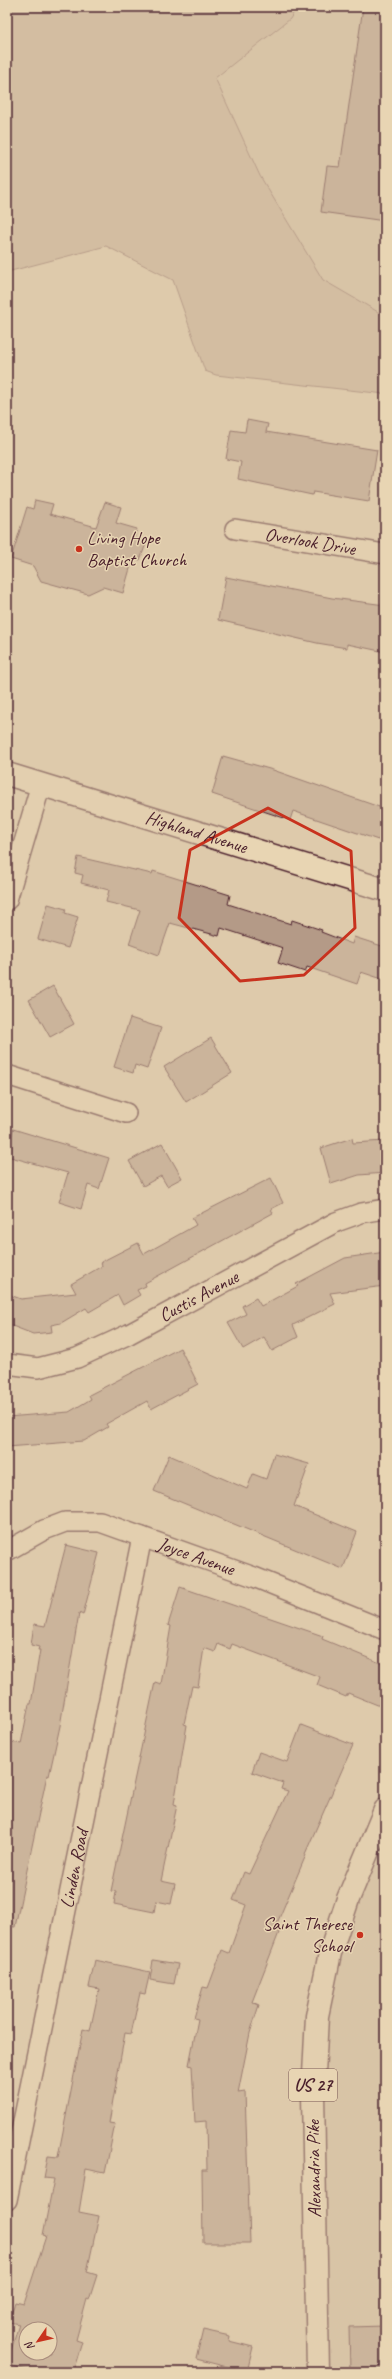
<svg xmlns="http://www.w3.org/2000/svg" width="392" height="2379" viewBox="0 0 392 2379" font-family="Caveat,sans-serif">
	<rect width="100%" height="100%" fill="#decaab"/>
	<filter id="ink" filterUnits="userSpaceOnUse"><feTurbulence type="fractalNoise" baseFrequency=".025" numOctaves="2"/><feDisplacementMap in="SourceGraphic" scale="8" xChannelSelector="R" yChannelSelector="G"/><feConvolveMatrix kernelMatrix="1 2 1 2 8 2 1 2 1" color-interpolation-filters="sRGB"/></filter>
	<g filter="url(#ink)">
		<path fill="#d1bca0" d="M297,7H385V316L323,281L260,176L215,78L290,19Z
			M385,1810V2372H318L317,2016Z"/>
		<path fill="#c6ae95" stroke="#886660" d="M7,7H297L290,19L215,78L260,176L323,280L385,316V394L216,375L205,371L173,280L106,246L7,272Z"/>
		<path fill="#b49a87" stroke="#4a1f2b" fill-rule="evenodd" d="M363,7H385V221L321,212L327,166L340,167Z
			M247,420L268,424L266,432L377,450L369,501L313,492L312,495L238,479L241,462L226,459L231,430L245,432Z
			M35,500L53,504L50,514L96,527L105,502L121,507L116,523L137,529L134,538L147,541L140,560L133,558L123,593L103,587L88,594L41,581L33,566L11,559L27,507L33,509Z
			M226,577L332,598L385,605V652L347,644V648L317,643L218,620Z
			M223,756L273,770L385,809V841L378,839V840L293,811L290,820L212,794Z
			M78,857L152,874L153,871L230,895L228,904L291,924L292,920L322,930L321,932L352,944L354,937L385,947V980L361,972L357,984L307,967L305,972L278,963L283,948L221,928L219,936L170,923L159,955L129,944L140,910L106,902L109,890L81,883L83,875L75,873Z
			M48,904L66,909L65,913L78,917L68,948L38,939Z
			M53,986L74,1024L50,1037L29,1000Z
			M130,1018L161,1028L147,1069L135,1065L133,1073L114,1067Z
			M211,1038L232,1073L186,1102L164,1067Z
			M13,1129L109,1158L99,1189L88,1185L81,1209L59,1202L68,1173L7,1156Z
			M352,1138L353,1143L385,1141V1173L359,1175L331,1184L321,1148Z
			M162,1143L182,1178L167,1186L161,1176L143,1186L129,1161Z
			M271,1178L283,1203L271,1209L273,1213L145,1283L146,1286L137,1290L140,1295L123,1305L118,1295L89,1312L86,1308L61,1323L51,1325L52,1332L33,1334L7,1324V1294L21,1299L76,1293L71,1284L102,1266L101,1262L138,1243L144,1254L196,1225L192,1218Z
			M385,1252V1286L330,1293L335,1304L293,1325L298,1337L272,1351L264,1337L243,1349L228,1323L246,1314L242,1306L256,1298L261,1306L298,1286L296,1284L345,1258Z
			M180,1348L198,1384L151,1409L147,1401L106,1424L108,1427L84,1441L7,1447V1417L69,1412L91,1399L89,1395Z
			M274,1454L309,1464L294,1506L357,1532L343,1569L154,1491L169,1455L247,1489L253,1474L266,1479Z
			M66,1545L99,1553L83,1615L79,1613L60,1726L49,1776L47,1775L15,1927L7,1926V1741L21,1744L29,1704H31L40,1650H38L39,1647L31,1645L34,1624L45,1626Z
			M180,1587L323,1636L322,1639L385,1665V1708L348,1693L346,1697L317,1685L320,1677L232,1644L230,1649L218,1644L215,1652L204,1648L198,1687L192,1686L184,1724L187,1725L174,1804L177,1805L161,1881L175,1884L171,1904L156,1901L154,1912L114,1904L116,1892L111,1891L155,1682L161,1684L171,1626L168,1625Z
			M301,1725L353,1745L305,1854L306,1855L275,1928L280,1930L252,2002L259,2005L250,2033L238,2093L245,2092L250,2243H203L202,2170H207L206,2121L195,2122L192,2066L189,2065L198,2019L194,2018L203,1987L208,1988L222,1950L229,1953L246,1905L233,1900L244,1872L249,1874L288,1791L281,1789L283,1783L252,1772L259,1752L287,1762Z
			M95,1960L150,1972L145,1994L140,1993L131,2034L125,2033L109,2123L115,2124L105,2173L86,2169L79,2212L99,2216L87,2272L97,2275L89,2300L87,2299L76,2340L82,2342L73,2372H32L7,2364L19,2324L9,2322L15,2302L24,2304L46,2236L43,2235L54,2179L44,2178L48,2156L58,2157L83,2029L90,2031L99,1989L89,1987ZM26,2329H50V2353H26Z
			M153,1960L178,1964L174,1984L150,1980Z
			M385,2326V2370H350L349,2327Z
			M203,2330L230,2336L229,2341L253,2347L247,2372L196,2359Z"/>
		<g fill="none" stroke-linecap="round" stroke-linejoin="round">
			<g stroke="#4a1f2b" stroke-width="22">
				<g id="minor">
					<path id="s1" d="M235,529L385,554"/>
					<path d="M7,900L41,784"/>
					<path d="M7,1075L126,1113"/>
					<path id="s2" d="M7,1364L38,1368L77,1358L129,1334L336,1222L361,1213L385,1209"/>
					<path id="s3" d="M7,1551L44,1530L65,1522H100L254,1577L385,1630"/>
					<path id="s4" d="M7,2200L142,1537"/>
				</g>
			</g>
			<g stroke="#4a1f2b" stroke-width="25">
				<g id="tertiary">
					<path id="s5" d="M7,774L385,890"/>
				</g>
			</g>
			<g stroke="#4a1f2b" stroke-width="25">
				<path id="primary" d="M318,2372L313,2094L317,2016L330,1953L348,1899L385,1810"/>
			</g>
			<use href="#minor" stroke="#e8d5b3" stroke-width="19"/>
			<use href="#tertiary" stroke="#e8d5b3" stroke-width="22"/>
			<use href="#primary" stroke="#e8d5b3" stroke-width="22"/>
		</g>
	</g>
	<path d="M0 0H392V2379H0ZM268,808L351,851L355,928L304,975L240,981L179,918L190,850Z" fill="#decaab" fill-opacity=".55" fill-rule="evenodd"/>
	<path fill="none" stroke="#c8321e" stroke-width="3" stroke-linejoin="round" d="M268,808L351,851L355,928L304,975L240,981L179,918L190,850Z"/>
	<g fill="#c8321e" stroke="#e8d5b3" stroke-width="1.5">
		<circle cx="79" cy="549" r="4"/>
		<circle cx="360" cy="1935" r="4"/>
	</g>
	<g text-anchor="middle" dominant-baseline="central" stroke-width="3" stroke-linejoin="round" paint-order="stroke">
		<rect fill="#e8d5b3" stroke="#795654" stroke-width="1" x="289" y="2069" width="48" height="32" rx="3"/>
		<g font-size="18" font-weight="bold" fill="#4a1f2b">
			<text x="313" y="2085">US 27</text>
		</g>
		<g font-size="19" fill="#4a1f2b" stroke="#e8d5b3" text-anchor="start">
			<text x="87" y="538">Living Hope<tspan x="87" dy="22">Baptist Church</tspan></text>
			<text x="352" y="1924" text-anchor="end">Saint Therese<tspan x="352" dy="22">School</tspan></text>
		</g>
		<g font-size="19" fill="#4a1f2b" stroke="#e8d5b3">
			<text stroke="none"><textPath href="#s1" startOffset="76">Overlook Drive</textPath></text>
			<text stroke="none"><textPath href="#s5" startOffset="198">Highland Avenue</textPath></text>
			<text stroke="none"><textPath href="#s2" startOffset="208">Custis Avenue</textPath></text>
			<text stroke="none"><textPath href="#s3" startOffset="202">Joyce Avenue</textPath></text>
			<text stroke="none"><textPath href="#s4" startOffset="338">Linden Road</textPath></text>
			<text transform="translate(314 2169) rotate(-91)">Alexandria Pike</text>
		</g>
	</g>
	<rect width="392" height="2379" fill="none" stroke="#e8d5b3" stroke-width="24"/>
	<rect x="12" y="12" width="368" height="2355" fill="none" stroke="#4a1f2b" stroke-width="1.5" filter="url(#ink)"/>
	<g transform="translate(38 2341) rotate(236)"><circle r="19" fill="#e8d5b3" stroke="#a98c7d"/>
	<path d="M0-3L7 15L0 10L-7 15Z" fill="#c8321e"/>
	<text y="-6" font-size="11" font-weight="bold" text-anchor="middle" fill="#4a1f2b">N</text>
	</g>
</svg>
